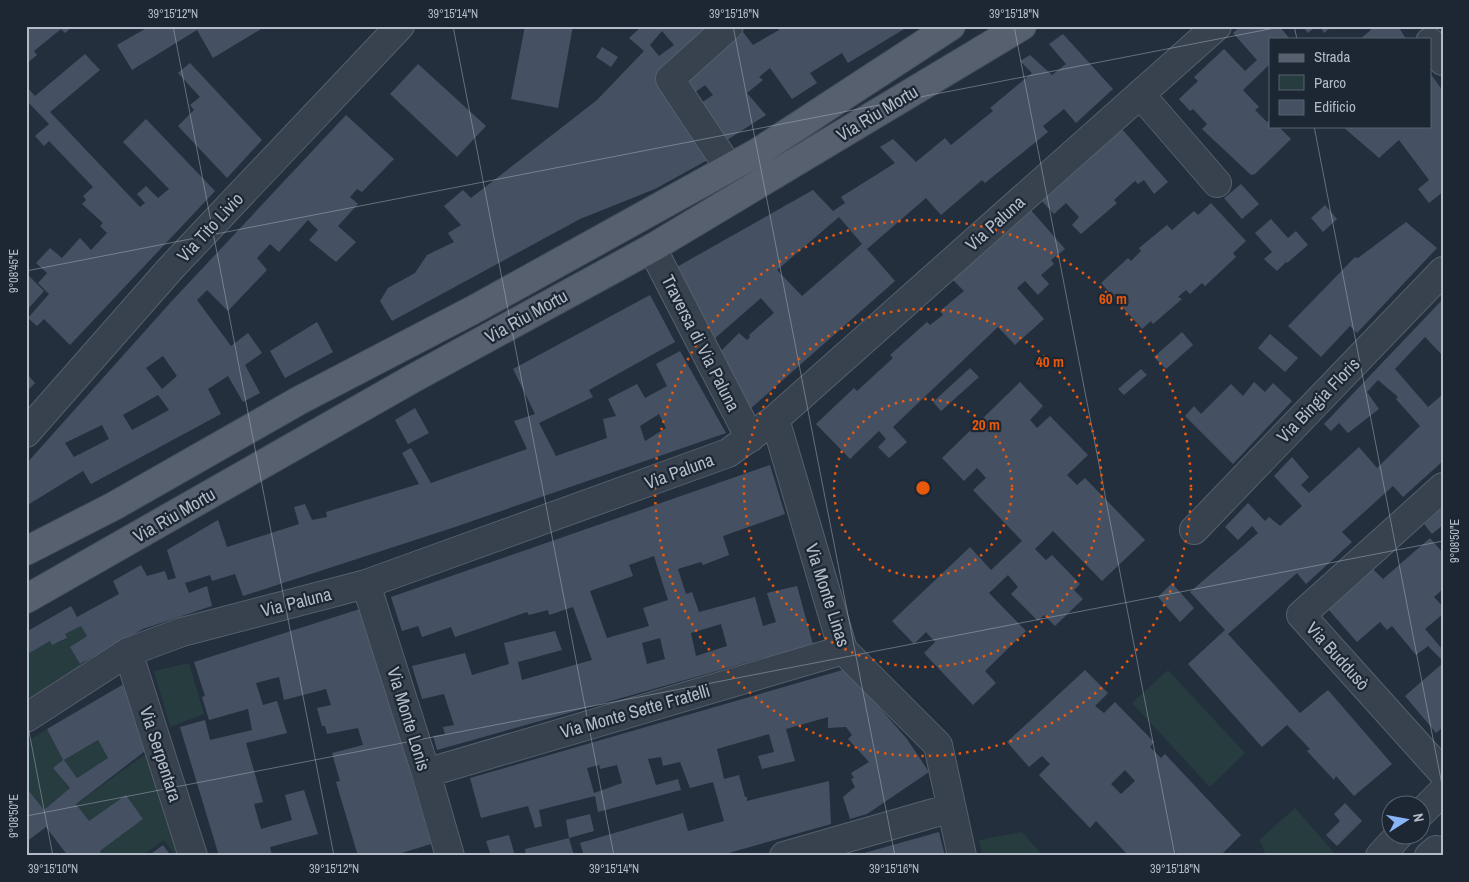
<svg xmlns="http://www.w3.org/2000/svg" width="1469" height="882" viewBox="0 0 1469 882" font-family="'Archivo Narrow',sans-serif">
	<rect width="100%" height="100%" fill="#242f3e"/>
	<path fill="#263c3f" d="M81,626L87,636L71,647L80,664L81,670L34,706L26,691V655L50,641L52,645L67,639L65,634Z
		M189,663L204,714L170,727L154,671Z
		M1168,670L1245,753L1210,787L1132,703Z
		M47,729L63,760L53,768L70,788L44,810L26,787V742Z
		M98,740L108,758L77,778L64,760Z
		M147,753L181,856H176L164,840L142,856H102L100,851L143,819L126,795L89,821L76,804Z
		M1295,808L1337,856H1262L1265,852L1259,840Z
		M1022,832L1043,856H982L979,840Z"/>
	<path fill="#455162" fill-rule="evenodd" d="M26,26H73L65,33L61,29L34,51L37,55L26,64Z
		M150,26H266L213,58L197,30L132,70L117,45Z
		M525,26H573L558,108L511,99Z
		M642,26H716L657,77L713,157L655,189L580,219L392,321L380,301L388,288L415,273L427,255L454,242L448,233L461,225L444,206L463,190L471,198L597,100L644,51L629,38ZM662,31L674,45L659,56L650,45Z
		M777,26H909L848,63L842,53L810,73L817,83L792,99L770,68L759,77L763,80L747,93L766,115L727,140L701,103L713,95L705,85L694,93L685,82L743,32L753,45L779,30Z
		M1241,26H1279L1290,39H1270V64L1243,90L1259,107L1255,110L1267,122L1270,120V126H1278L1291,139L1255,174L1251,175L1202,129L1207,124L1193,109L1190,111L1179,99L1198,81L1194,77L1224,49L1245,71L1257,60L1233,33Z
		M1302,26H1316L1308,33Z
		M1320,26H1332L1324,33Z
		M1368,26H1398L1406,39H1360L1371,30Z
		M1063,34L1113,89L1076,123L1064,109L1043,126L1048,132L985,183L982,180L941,215L926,198L867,249L895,281L750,409L720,352L739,333L747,340L750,337L749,335L774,313L761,298L713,340L675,268L813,190L833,211L845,203L841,197L895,163L880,147L893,139L916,162L945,138L951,145L993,111L990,108L1032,73L1020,61L1030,55L1052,75L1066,64L1049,44ZM839,217L862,244L802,296L777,270Z
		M602,47L618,57L611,67L596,57Z
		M85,54L100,70L50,112L140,207L145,203L137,194L146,186L158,198L169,189L123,142L146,119L215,191L70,345L44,319L37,326L28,318L49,294L38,283L47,273L36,263L50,248L62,258L80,238L91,250L107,233L100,226L103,223L82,204L86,200L83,196L93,187L49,141L44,146L35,136L49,124L26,100V86L35,96Z
		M190,63L262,140L227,178L178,126L194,110L190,105L200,97L178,73Z
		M418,64L486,126L457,157L390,94Z
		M1430,73L1443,91V192L1429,203L1418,189L1429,180L1399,140L1379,158L1342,126H1430Z
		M346,115L394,159L362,192L357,189L350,197L358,204L338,226L356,242L336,262L309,240L318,230L308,220L279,252L270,244L257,258L267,270L228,311L207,290L197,300L231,346L248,333L262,353L245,365L260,393L243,402L228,376L208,389L221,414L91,484L83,471L26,506V464L170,303ZM163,356L177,376L162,389L146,368ZM158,395L169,410L132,430L123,415ZM102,425L109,439L74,457L65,443Z
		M1122,129L1168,182L1154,194L1144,180L1138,184L1135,181L1114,200L1117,203L1081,234L1072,225L1079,217L1066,203L1054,214L1041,200Z
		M1241,184L1259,204L1242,219L1224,198Z
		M1211,203L1246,241L1233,253L1236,257L1205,286L1202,283L1190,294L1186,290L1178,297L1182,299L1153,324L1151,321L1142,329L1101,283L1128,258L1131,261L1141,251L1139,248L1167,225L1172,230L1194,211L1198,215Z
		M1325,205L1337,219L1323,232L1311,218Z
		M1030,209L1065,249L1051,260L1054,264L1041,275L1049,284L1038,295L1025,281L1017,288L1044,319L1015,345L998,327L893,427L907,442L889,458L878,447L886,439L879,431L850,459L816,424L854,388L857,391L893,358L890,355L927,322L930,325L943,315L940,311L964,291L952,279Z
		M1271,219L1288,238L1296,231L1308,245L1287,263L1286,262L1277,271L1264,259L1272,252L1255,233Z
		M1406,222L1437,248L1357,333L1350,326L1321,357L1288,326L1355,257L1358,258Z
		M26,273L44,291L27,310L26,309Z
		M650,295L675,342L589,390L593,397L539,423L556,456L607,438L603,419L616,416L608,399L637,384L645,398L667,386L656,364L680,351L726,433L455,527L243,596L235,574L212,581L210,575L185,583L189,593L207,586L212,606L143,629L80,664L70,647L87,636L81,626L65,634L67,638L52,645L50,641L26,655V632L71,606L77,617L119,594L113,581L141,565L147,576L165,571L168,580L176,578L167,550L218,520L227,547L299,524L294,507L305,504L312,520L327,517L326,512L419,484L402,453L411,448L431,483L527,449L514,421L535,414L513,369ZM659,414L666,428L645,441L640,426Z
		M1443,299V325L1441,327L1443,328V356L1425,337L1395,369L1428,407L1443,394V461L1403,497L1393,486L1342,532L1352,542L1306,584L1297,573L1228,634L1300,713L1328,690L1392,764L1354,796L1336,776L1334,780L1307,751L1310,749L1287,725L1262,747L1188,664L1225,630L1190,592L1258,533L1252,526L1238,540L1225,527L1248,503L1265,521L1269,517L1280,526L1302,506L1274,476L1292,457L1309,477L1301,485L1309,493L1359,447L1377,468L1420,426L1396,399L1398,397L1378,380L1367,392L1379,409L1348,433L1339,423L1331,431L1324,424Z
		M317,322L333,352L285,378L270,351Z
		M1182,332L1193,345L1166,369L1154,357Z
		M1270,334L1298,358L1285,372L1258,348Z
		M970,368L979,377L941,411L933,402Z
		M1141,369L1147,375L1124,395L1118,389Z
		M26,373L35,383L26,392Z
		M1020,382L1043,406L1030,420L1037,428L1050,416L1088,455L1067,475L1077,485L1085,478L1145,540L1102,581L1053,531L1035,549L1046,560L1052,555L1080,584L1074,590L1083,599L1055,626L1044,615L1038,621L1011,594L1018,587L1008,575L989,593L1026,631L985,671L996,683L973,705L924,653L935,642L926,632L914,644L892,621L970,547L991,570L1022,541L973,490L986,478L977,468L964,481L942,458Z
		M1254,382L1265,392L1273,383L1292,401L1233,464L1185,416L1194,406L1201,414L1231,384L1243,396Z
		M415,408L429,433L408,444L395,420Z
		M770,465L785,514L723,536L729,555L703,565L701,562L678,569L686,594L692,592L699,612L755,597L763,626L776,622L767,593L797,586L813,644L437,750L433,736L445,734L443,727L454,725L444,694L422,699L412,666L465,653L472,675L509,664L504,643L555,631L562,650L518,662L522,680L592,660L573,607L549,615L548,610L529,615L527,612L455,637L451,627L422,637L418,626L402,631L391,597ZM654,556L668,600L643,608L649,626L607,638L590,591L633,576L629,565ZM721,624L727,646L696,656L691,633ZM660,638L665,659L647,664L642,643Z
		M1443,507V525L1432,534L1424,524Z
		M1430,538L1443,553V589L1434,597L1443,607V614L1425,629L1443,650V661L1428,646L1416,655L1392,626L1387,630L1380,622L1357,642L1328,609L1373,569L1383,579Z
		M1172,583L1194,608L1180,622L1158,597Z
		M363,608L431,844L392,856H358L336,782L340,781L332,753L363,745L358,728L327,734L325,726H322L317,708L331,705L326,689L284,700L279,677L256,683L263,705L277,701L287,733L246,743L263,802L254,804L261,829L292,820L285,795L304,790L318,834L270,847L272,856H219L180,727L205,720L210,740L252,730L248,709L209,720L202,697L205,696L194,662Z
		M1443,663V727L1436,733L1405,696Z
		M846,669L907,739L929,772L867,814L850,819L843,797L855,787L851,779L854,778L851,773L869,762L848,739L852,735L846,727L828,728V717L786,729L795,761L762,769L758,756L774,752L769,734L717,749L724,779L739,775L745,797H747V801L829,781L831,824L718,856H584L580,843L683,813L688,831L724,821L713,782L690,788L680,762L663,766L661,757L648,759L656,785L678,779L681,790L598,812L595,796L539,810L542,826L535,828L528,806L481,818L470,778ZM599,765L600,769L617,765L622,783L594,793L587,768Z
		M1085,670L1108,693L1095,706L1104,713L1115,702L1154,742L1150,747L1161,758L1165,754L1241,835L1220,856H1180L1176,852L1172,856H1123L1126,853L1096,821L1090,828L1039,775L1050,764L1042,756L1029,767L1007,742ZM1125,770L1135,781L1121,794L1111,784Z
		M122,685L130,689L149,748L76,804L89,821L126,795L143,819L100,851L102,856H68L46,827L26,842V787L44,810L70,788L53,768L63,760L47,729ZM98,740L108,758L77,778L64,760Z
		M1345,803L1362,821L1337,846L1326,835L1340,821L1334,814Z
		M590,814L594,831L569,838L566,820Z
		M939,832L945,856H857V855Z
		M509,835L515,856H491L486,841Z
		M569,838L574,856H526L525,849Z
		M163,845L171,856H148Z"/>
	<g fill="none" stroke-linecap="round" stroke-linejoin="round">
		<g stroke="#565f6c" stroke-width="30">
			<path id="minor" d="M1430,42L1443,61
				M1140,94L1217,183
				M729,168L670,79L729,26
				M652,248L750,438
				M775,419L843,650L938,745L962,856
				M26,433L171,268L400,26
				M1443,487L1301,615L1443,773
				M1194,530L1443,271
				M366,584L426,773L450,856
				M128,652L193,856
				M26,718L128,652L182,632L366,584L728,453L775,419L1217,26
				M426,773L843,650
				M1422,812L1443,791
				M784,856L951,808
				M1380,856L1400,834
				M1429,856L1436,850L1441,856"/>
		</g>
		<g stroke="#414a57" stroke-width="30">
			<path id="major" d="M26,551L114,506L300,400L473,310L758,152L951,26
				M26,599L412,379L652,248L1022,26"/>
		</g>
		<use href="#minor" stroke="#38414e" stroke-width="28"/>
		<use href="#major" stroke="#56606e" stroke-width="28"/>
	</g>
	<path fill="none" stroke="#b4bcc9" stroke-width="1" stroke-opacity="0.45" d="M173,26L334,856M453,26L614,856M733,26L895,856M1014,26L1175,856M1294,26L1297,39M1314,126L1443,790M26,271L1285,26M26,716L53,856M26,816L1443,541"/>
	<g fill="none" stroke="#e8590c" stroke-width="2.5" stroke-dasharray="2.5 5">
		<circle cx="923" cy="488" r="89"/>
		<circle cx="923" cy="488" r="179"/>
		<circle cx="923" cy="488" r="268"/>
	</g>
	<g text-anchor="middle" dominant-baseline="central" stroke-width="4.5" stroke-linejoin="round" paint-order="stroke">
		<g font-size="18" fill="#b4bcc9" stroke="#1d2633">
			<text transform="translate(877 113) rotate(-31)">Via Riu Mortu</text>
			<text transform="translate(995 223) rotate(-42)">Via Paluna</text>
			<text transform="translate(210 227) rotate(-47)">Via Tito Livio</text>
			<text transform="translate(526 316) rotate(-29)">Via Riu Mortu</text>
			<text transform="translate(701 343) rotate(63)">Traversa di Via Paluna</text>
			<text transform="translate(1318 400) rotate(-46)">Via Bingia Floris</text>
			<text transform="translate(679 471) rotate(-20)">Via Paluna</text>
			<text transform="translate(174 515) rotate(-30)">Via Riu Mortu</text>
			<text transform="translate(828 595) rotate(72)">Via Monte Linas</text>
			<text transform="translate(296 602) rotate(-14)">Via Paluna</text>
			<text transform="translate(1338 656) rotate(48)">Via Buddusò</text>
			<text transform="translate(635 711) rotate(-16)">Via Monte Sette Fratelli</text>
			<text transform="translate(409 719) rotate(73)">Via Monte Lonis</text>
			<text transform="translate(161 754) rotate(72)">Via Serpentara</text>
		</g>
	</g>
	<circle cx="923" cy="488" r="8" fill="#e8590c" stroke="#1d2633" stroke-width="2.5"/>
	<g font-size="15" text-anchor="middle" font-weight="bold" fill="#e8590c" stroke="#1d2633" stroke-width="4.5" stroke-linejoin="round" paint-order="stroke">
		<text x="1113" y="304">60 m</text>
		<text x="1050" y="367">40 m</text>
		<text x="986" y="430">20 m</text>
	</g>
	<rect width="1469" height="882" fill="none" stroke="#1d2633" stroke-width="55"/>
	<rect x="1269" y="38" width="162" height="90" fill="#1d2633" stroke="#59626f"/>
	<rect x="1279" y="54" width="25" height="8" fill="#56606e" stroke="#59626f"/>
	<text x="1314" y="62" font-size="15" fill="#b4bcc9">Strada</text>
	<rect x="1279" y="75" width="25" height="15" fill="#263c3f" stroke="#59626f"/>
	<text x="1314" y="88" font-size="15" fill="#b4bcc9">Parco</text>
	<rect x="1279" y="100" width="25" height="15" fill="#455162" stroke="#59626f"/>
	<text x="1314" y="112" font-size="15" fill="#b4bcc9">Edificio</text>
	<g transform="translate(1406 820) rotate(79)"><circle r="24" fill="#1d2633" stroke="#59626f"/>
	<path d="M0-4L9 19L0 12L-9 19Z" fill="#8ab4f8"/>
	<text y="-8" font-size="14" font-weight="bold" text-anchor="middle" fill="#b4bcc9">N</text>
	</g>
	<rect x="28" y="28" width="1414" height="826" fill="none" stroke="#b4bcc9" stroke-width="2"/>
	<g font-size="12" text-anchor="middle" fill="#b4bcc9">
		<text x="173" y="18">39°15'12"N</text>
		<text x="453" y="18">39°15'14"N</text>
		<text x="734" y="18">39°15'16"N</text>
		<text x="1014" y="18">39°15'18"N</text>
		<text transform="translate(14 271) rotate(-90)" y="4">9°08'45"E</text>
		<text transform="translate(1455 541) rotate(-90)" y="4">9°08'50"E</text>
		<text transform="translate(14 816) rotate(-90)" y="4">9°08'50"E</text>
		<text x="53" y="873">39°15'10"N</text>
		<text x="334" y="873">39°15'12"N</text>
		<text x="614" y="873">39°15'14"N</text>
		<text x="894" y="873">39°15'16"N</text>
		<text x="1175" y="873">39°15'18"N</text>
	</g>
</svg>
